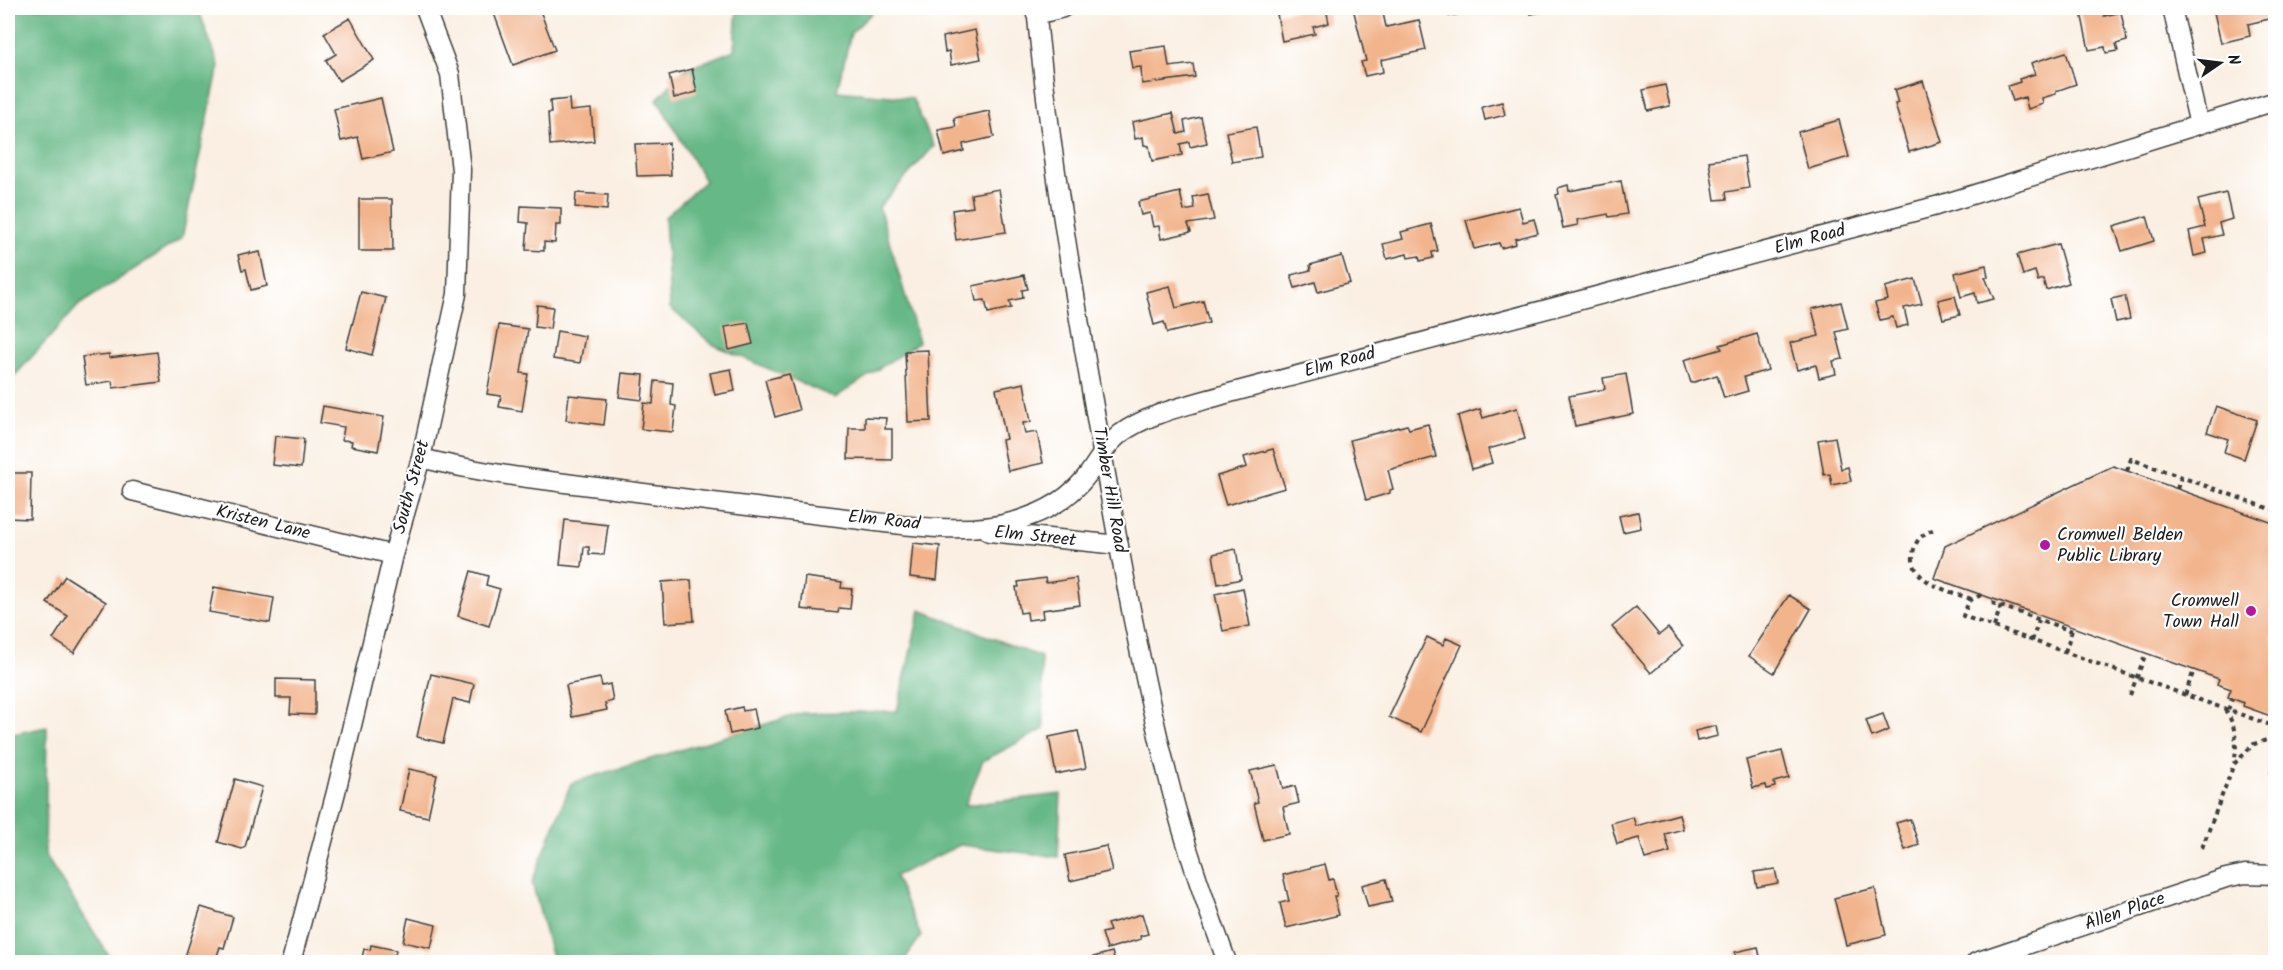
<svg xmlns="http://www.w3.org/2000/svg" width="2283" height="970" viewBox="0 0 2283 970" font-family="Kalam,sans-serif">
	<rect width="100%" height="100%" fill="#fff"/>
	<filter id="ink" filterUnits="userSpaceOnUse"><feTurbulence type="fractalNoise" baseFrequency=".0167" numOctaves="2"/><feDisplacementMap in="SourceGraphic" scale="12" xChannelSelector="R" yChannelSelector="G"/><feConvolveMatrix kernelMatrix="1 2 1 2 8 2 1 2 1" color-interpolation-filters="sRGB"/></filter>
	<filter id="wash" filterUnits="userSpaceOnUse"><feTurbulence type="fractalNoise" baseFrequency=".008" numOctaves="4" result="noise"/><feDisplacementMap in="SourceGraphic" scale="24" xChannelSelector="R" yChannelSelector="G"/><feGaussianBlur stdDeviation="1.35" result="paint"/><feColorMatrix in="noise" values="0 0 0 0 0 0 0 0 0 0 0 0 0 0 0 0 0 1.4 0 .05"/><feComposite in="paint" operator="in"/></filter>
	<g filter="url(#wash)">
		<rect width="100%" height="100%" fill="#faefe2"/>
		<path fill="#66b886" stroke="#416a51" stroke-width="1.5" d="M8,8H198L219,66L182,238L79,305L8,383Z
			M737,8H877L851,33L837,91L912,98L934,146L879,207L919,342L835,398L712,344L670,308L665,217L705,181L657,99L685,70L734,50Z
			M920,610L1041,657L1044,729L983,761L965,805L1061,794L1058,857L960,845L895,876L921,936L903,962H553L532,882L571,783L802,713L897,711Z
			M47,727L45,855L113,962H8V735Z"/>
		<g id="blocks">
			<path fill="#f2b48c" d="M492,8H539L555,50L513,65Z
				M1306,8H1326L1329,23L1313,27L1315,34L1282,41L1277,14Z
				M1353,8H1382L1386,27L1419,20L1426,50L1381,60L1383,72L1365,76L1361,62L1366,61Z
				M1448,8H1488V9L1449,16Z
				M1530,8H1547L1548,10L1531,14Z
				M2080,8H2102L2104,16L2121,12L2127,41L2116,44L2118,51L2106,53L2105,47L2089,50Z
				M2213,8H2276V24L2271,25L2269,19L2248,24L2250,36L2221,43Z
				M350,18L374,60L339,81L326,60L336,54L324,33Z
				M975,30L981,59L951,65L949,51L945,52L943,37Z
				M1166,46L1169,67L1193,64L1195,77L1142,84L1141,67L1132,68L1129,51Z
				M2066,52L2076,84L2056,91V94L2042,98L2043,104L2028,109L2025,97L2013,101L2008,86L2020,82L2019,79L2035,74L2031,63Z
				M692,69L697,92L674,98L669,75Z
				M1923,81L1942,142L1909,152L1895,104L1898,103L1894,90Z
				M1665,85L1670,106L1648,111L1643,90Z
				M381,98L393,152L363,159L358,137L341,141L334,109Z
				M569,99L570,111L591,109L594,141L550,145L548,113H551L550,101Z
				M1502,102L1505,115L1485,120L1482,107Z
				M989,111L994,137L963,144L964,151L944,156L938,130L956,127L954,118Z
				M1173,113L1178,134L1186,132L1184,121L1201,117L1207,143L1190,147L1189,142L1180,144L1182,155L1152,161L1149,146L1144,145L1143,137L1135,139L1132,122Z
				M1839,120L1849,157L1808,169L1798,132Z
				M1256,127L1261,157L1232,162L1226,132Z
				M669,143L671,175L637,176L635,144Z
				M1744,156L1749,188L1726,192L1727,199L1715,200L1709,161Z
				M1621,181L1627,214L1609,217L1608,214L1577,220L1578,225L1563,228L1556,195L1559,194L1558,188L1568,185L1569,191Z
				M999,189L1006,232L956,240L952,210L973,207L971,194Z
				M1180,192L1184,211L1195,209L1193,197L1208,194L1214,220L1188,224L1191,232L1161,239L1159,226L1153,227L1150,213L1141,215L1138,202Z
				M576,193L608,195L607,210L575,207Z
				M2226,193L2232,219L2219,223L2222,235L2204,239L2207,253L2194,256L2189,231L2205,227L2198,200Z
				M359,199H392L393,251H359Z
				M521,206L561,208V225H556L555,243L544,242V251L526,250L528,223L520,222Z
				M1519,207L1523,222L1534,219L1538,233L1515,239L1516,244L1501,248L1499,243L1474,249L1466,220Z
				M2147,216L2154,241L2122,251L2114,226Z
				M1431,224L1438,251L1432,252L1433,258L1420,261L1419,256L1408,258L1407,254L1387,259L1383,244L1403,239L1401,232Z
				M2058,244L2069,283L2046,290L2043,279L2038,281L2035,271L2023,275L2017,255Z
				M250,252V254L260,252L267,286L251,290L246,269L242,270L238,255Z
				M1342,256L1350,283L1318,292L1315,282L1295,288L1291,275L1311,270L1310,265Z
				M1986,265L1988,277H1985L1994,299L1977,303L1975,293L1961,297L1955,273Z
				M1024,275L1028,289L1022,290L1023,298L1009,301L1011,308L988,313L985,300L976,301L973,286Z
				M1915,279L1922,304L1904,308L1908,325L1896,328L1893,317L1880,320L1875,303L1888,300L1885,287Z
				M1170,286L1176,308L1203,301L1209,323L1167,333L1164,322L1154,325L1146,292Z
				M361,292L386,298L372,355L346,348Z
				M1955,296L1960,315L1943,319L1938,300Z
				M2125,296L2130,319L2116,322L2111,299Z
				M1841,302L1848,329L1836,332L1843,359L1833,361L1836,374L1819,378L1816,365L1797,370L1790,343L1819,336L1812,309Z
				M537,305L553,307L550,329L535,327Z
				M748,323L753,344L729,350L725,327Z
				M499,325L528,329L521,373L528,374L522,411L499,407L501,396L487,394Z
				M557,331L585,336L580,363L553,359Z
				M1757,334L1768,370L1744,377L1748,391L1724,398L1717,375L1691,383L1684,360L1722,349L1720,345Z
				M928,350L931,421L908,422L905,351Z
				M157,352L161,382L113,388L112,381L86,385L82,357L109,354V358Z
				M731,369L735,391L715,395L710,373Z
				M622,373L644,375L642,400L619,397Z
				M789,374L799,410L775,417L765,380Z
				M1626,374L1633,414L1575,426L1569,396L1605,389L1603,378Z
				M655,381L673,383L671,405L676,406L673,432L641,429L644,403L653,404Z
				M1024,383L1031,422L1023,423L1025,434L1037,432L1043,463L1008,471L1002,440L1006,439L996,389Z
				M569,395L607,399L604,425L566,420Z
				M323,406L384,417L378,451L351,446L352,441L342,440L344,427L320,423Z
				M2216,406L2257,420L2244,459L2224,452L2228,439L2207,432Z
				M1517,408L1525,439L1488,449L1492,463L1472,469L1458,416L1480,409L1483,418Z
				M865,417L886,418L885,429H892V460L848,459L849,428H865Z
				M1428,424L1436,457L1388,470L1393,489L1390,490V493L1366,500L1350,440L1407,425L1409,429Z
				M275,436L304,439L301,468L272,465Z
				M1835,437L1841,469L1848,467L1851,481L1832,485L1830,474L1824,475L1818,440Z
				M1273,449L1285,488L1226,505L1217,476L1247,467L1244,457Z
				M2113,466L2276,524V634L2271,641L2276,642V718L2243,706L2244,703L2228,697L2231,689L2217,684L2219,679L1934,578L1945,546Z
				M8,473H31L30,519L8,518Z
				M1638,512L1641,528L1623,532L1619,516Z
				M565,520L608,525L604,555L589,554V547H584L582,567L560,565Z
				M913,543L940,546L937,580L910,577Z
				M1236,549L1241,579L1218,584L1213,554Z
				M471,571L488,576L486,585L500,589L489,626L458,616Z
				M65,576L106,602L74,653L53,639L68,616L47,603Z
				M805,577L842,582L841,588L852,589L850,609L839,608L838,613L801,609Z
				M1045,578L1046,583L1076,578L1080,605L1042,610L1043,618L1028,620L1027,612L1020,613L1016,587H1019L1018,582Z
				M691,580L694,621L665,623L662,582Z
				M214,587L274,598L270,623L209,612Z
				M1243,588L1250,626L1223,631L1215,594Z
				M1789,595L1811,609L1774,673L1749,656Z
				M1636,607L1659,635L1668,628L1683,646L1651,673L1612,627Z
				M1427,637L1443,645L1446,638L1462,645L1421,732L1389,717Z
				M431,674L474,684L470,703L453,699L443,743L417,737Z
				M600,678L602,686L610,684L613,701L605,703L607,710L572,717L566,685Z
				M276,679L315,680V715L290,714L291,698H276Z
				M742,707L743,711L754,709L758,728L730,734L725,711Z
				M1883,714L1889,730L1872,737L1866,720Z
				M1716,726L1718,736L1697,741L1695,731Z
				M1078,731L1086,768L1056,774L1049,737Z
				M1782,751L1789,778L1774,782L1775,787L1767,789L1766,785L1753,788L1746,760Z
				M1277,765L1283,789L1295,786L1299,803L1283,807L1289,834L1263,840L1254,803L1258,802L1250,771Z
				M409,769L437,775L428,817L400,811Z
				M235,779L262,787L245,847L242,849L218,842Z
				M1679,814L1683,829L1665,834L1670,852L1645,859L1639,838L1617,844L1611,823L1633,817L1636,826Z
				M1910,819L1919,845L1905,850L1896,823Z
				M1106,846L1112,871L1070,881L1065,855Z
				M1325,864L1329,880L1333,879L1337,896H1334L1339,915L1286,928L1280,903L1289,901L1283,875Z
				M1775,869L1778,883L1757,887L1754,872Z
				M1386,879L1392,902L1368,907L1362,885Z
				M1875,888L1886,935L1846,945L1834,898Z
				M201,907L233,917L224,948L220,947L215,962H193L184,960Z
				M1142,914L1148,934L1140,936L1141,939L1107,949L1102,933L1110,931L1107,924Z
				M408,918L436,925L431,948L403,942Z
				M371,945L396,950L395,956L392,955L390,962H361L364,949L370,950Z
				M1758,947L1761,962H1737L1735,952Z
				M1112,952L1115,962H1087L1086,959Z"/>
		</g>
	</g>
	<g filter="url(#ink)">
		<use href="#blocks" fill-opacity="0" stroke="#3d3c3a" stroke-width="1.5"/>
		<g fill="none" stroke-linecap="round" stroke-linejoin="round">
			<g stroke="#3d3c3a" stroke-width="21">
				<path id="street" d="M1036,8C1051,161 1077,312 1104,463C1123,571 1143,679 1170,785C1185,846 1206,904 1227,962
					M2172,8L2199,125
					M1036,15L1063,8
					M421,458C484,474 549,481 613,489C682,498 752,507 821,515C879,521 958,538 1015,521C1044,513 1071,498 1089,473C1099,459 1106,445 1120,434C1150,412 1191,405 1226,394L1936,206L2276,101
					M132,491L393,555
					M989,532L1119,545
					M291,962L336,792L393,555L421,458L457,294L461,170L450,74L425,8
					M1976,962L2226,878L2245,874L2276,875"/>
			</g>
			<path stroke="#3d3c3a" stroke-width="4" stroke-dasharray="4.5 4.5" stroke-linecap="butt" d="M2127,471L2131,459L2276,511
				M2177,489L2181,477
				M1933,530C1924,533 1916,540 1914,549C1905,582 1950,591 1971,599
				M1981,595L1969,601L1963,616L2276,727
				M1992,603L2072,631
				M1994,627L2002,602
				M2032,641L2039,620
				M2065,652L2073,627
				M2130,695L2146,653
				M2185,695L2194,670
				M2225,710C2236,725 2238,744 2234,763
				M2228,710L2232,699
				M2270,774L2276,770
				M2202,848L2234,764L2254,744L2276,737"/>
			<use href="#street" stroke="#fff" stroke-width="18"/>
		</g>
	</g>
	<g fill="#b5179e" stroke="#fff" stroke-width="2">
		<circle cx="2045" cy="545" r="6"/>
		<circle cx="2251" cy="611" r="6"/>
	</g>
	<g text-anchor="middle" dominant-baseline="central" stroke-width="4.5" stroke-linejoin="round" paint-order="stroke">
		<g font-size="18" fill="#1c1c1c" stroke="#fff">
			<text transform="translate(1810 240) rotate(-15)">Elm Road</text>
			<text transform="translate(1340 363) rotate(-15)">Elm Road</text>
			<text transform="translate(412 487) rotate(-75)">South Street</text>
			<text transform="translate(1109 490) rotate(80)">Timber Hill Road</text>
			<text transform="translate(884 521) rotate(6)">Elm Road</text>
			<text transform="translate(263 523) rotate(14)">Kristen Lane</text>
			<text transform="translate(1035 537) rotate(6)">Elm Street</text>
			<text transform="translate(2125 912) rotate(-19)">Allen Place</text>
		</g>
		<g font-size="18" fill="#1c1c1c" stroke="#fff" text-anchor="start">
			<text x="2057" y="535">Cromwell Belden<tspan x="2057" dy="21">Public Library</tspan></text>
			<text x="2239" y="601" text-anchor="end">Cromwell<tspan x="2239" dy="21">Town Hall</tspan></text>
		</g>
	</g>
	<rect width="2283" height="970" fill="none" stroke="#fff" stroke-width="30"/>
	<g transform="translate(2220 63) rotate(76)" stroke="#ffffff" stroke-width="4.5" paint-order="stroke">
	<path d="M0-4.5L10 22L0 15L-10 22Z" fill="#1c1c1c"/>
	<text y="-9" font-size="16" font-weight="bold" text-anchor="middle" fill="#1c1c1c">N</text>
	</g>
</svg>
